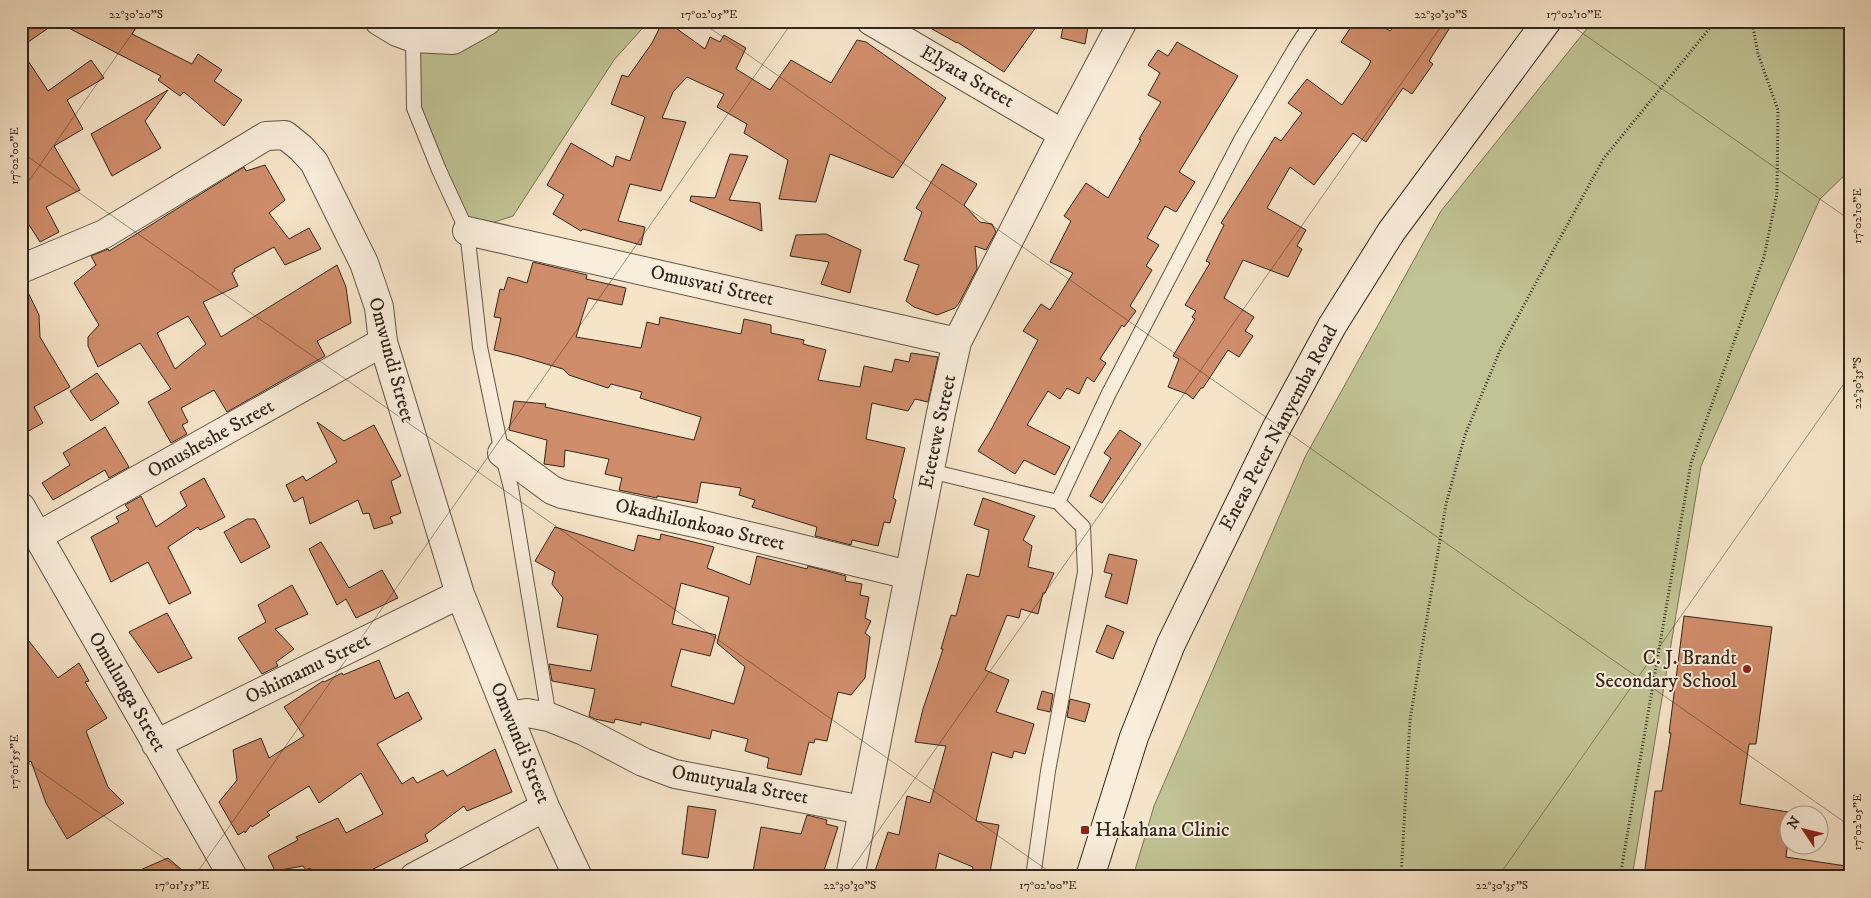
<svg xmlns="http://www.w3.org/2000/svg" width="1871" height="898" viewBox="0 0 1871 898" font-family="'IM FELL DW Pica',serif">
	<rect width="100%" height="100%" fill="#f6e4c8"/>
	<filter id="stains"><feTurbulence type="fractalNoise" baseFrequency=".004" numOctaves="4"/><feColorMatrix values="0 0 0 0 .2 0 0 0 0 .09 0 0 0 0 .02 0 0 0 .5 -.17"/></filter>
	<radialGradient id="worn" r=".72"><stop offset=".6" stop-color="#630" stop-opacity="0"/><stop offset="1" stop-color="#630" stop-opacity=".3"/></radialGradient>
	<path fill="#c0c394" stroke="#797458" d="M487,21H649L614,60L513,216L467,231L414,108L413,38Z
		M1593,21H1850V170L1820,199L1701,466L1632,877H1133L1154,806L1305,457L1441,211Z"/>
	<path fill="#d08d6b" stroke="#32261b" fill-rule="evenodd" d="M21,21H140L132,34L192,64L198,54L222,70L214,81L242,100L224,126L184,92L180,96L158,80L161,76L57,22L21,47Z
		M663,21H666L705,49L710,37L720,42L724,35L746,48L736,69L770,90L791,60L831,83L857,40L866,42L946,98L893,178L830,154L816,202L779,199L788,160L744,133L747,124L717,107L724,94L687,77L673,92L662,118L686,122L661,191L630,184L618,221L645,227L641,245L583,229L581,231L553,214L564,195L547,185L571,143L613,167L616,156L630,161L645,117L611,104L622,75L628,77L652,43Z
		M918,21H1026L1036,27L1004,72L957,42V43Z
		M1064,21H1089L1085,44L1061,38Z
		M1355,21H1374L1390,31L1399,21H1454L1429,61L1433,64L1412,94L1403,88L1366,142L1353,133L1314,185L1290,167L1267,208L1306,230L1297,246L1302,249L1288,277L1243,260L1224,298L1254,317L1245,331L1253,336L1239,357L1228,350L1203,388H1201L1193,399L1187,394L1168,387L1179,359L1173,356L1195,319L1192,317L1196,311L1185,305L1210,263L1206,261L1224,225L1221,223L1275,137L1281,141L1302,113L1288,103L1307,79L1342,105L1368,67L1371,61L1341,42Z
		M1177,42L1238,76L1179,172L1195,182L1176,212L1165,206L1147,238L1159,245L1146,266L1152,270L1130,306L1136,311L1124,327L1122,325L1100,359L1106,363L1094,382L1087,377L1079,394L1067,388L1060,399L1048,391L1027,425L1070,447L1055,475L1024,460L1015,474L978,451L991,430L1038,340L1023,331L1041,304L1050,310L1073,273L1050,262L1071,221L1064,216L1086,183L1108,198L1141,140L1139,139L1161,102L1148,95L1160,73L1148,65L1158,50L1168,56Z
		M21,50L48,91L91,60L104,78L67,100L83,129L54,146L80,190L46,207L59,232L40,242L22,214L23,207L21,206Z
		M168,90L145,121L161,148L112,176L91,134Z
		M730,154L748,156L729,200L760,203L762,231L690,201L691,196L715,198Z
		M942,164L977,184L964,205L980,222L992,224L996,232L986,250L975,246L977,269L959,303L955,308L937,315L914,307L906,301L919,265L904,260L922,212L916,208Z
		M265,165L285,200L269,213L289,239L309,228L321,249L285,265L274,247L234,269L235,271L232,273L238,286L203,302L221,337L337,265L346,287L351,323L317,341L325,356L227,412L214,390L181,408L188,422L182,425L187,434L171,443L148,402L171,389L140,343L98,367L88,346V337L99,325L74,283L96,265L91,256L108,249L109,251L244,167L246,171ZM188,316L206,344L175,369L157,333Z
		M826,234L861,250L850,293L821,284L829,262L790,256L796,235Z
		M533,262L587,275L586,279L626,288L622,305L588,298L576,337L641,348L647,322L659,325L660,317L741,334L744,319L771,325V333L804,340L803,344L826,350L818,380L860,387L864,366L892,372L895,359L909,362L911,353L938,357L928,402L915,399L908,411L872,403L866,439L905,448L893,498L896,500L890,523L884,522L878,546L852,540L851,545L815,536L817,527L752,507L755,500L739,495L741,488L701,482L697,503L657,496V498L619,490L622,478L605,474L609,459L565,450L564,467L544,464L547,440L509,430L514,401L546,404L545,407L694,440L701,417L640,398L642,392L611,384L608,388L569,375L563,369L519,356L494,350L501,318L494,317L500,289L504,290L508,277L527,283Z
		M21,284H24L39,315L40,337L70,387L34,407L43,423L21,435Z
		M97,373L119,403L91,421L70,391Z
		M317,422L344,441L374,425L401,476L391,481L401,513L390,517L393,523L374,529L369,513L363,514L358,500L310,524L303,497L294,502L286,485L303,476L306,481L337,462Z
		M105,427L129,467L109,478L105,470L53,500L42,483L70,465L63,453Z
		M1120,430L1141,444L1102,503L1090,496L1111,458L1104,453Z
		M204,478L225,517L200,530L198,527L168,547L191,593L169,604L148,562L111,582L91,537L119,522L116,517L129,510L125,505L141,496L156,527L187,506L180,492Z
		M983,498L1035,516L1023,540L1032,546L1028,567L1054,573L1045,593H1043L1038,614L1021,609L1019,618L1007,615L985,670L1009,680L996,712L1034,724L1025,754L1014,751L1012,758L992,752L976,821L999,825L989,877H971L973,867L939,853L934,877H873L888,832L899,835L907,796L930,803L946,746L915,742L923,709L943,649H941L951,615L956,616L967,574L979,577L989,530L974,525Z
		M247,519H255L270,547L241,563L224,532Z
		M555,527L634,551L638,535L660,540L661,534L714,547L707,568L750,585L757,556L807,569L808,566L846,576L845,581L862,584L860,595L869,597L865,618L871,621L865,633L870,637L865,678L851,695L838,692L827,741L815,739L814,743L809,742L801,775L767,768L769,758L745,751L748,739L712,730L710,739L641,722V725L615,719L614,723L595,719L589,716L595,689L552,681L549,664L591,671L598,635L557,627L563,598L552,584L555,572L535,561ZM681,583L729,597L717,643L745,667L734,704L671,686L681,649L710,656L716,635L672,624Z
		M321,542L349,588L382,570L398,598L356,618L346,599L337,605L309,549Z
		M1109,554L1137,560L1127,604L1105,597L1112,574L1104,572Z
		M292,585L308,614L275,629L294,649L276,662L278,666L262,674L238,638L266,622L258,605Z
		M167,613L192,658L158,673L129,632Z
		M1684,616L1772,627L1756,744H1749L1740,804L1788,812V839L1786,857L1846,866L1845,877H1644L1655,791H1662L1671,733H1669Z
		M1107,625L1124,632L1113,659L1096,652Z
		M21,631L58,678L79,663L89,681L85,682L107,718L86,731L108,787L124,803L67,839L46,803L31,761L21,767Z
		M379,660L395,699L408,692L422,719L377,744L402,784L413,777L417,783L443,770L447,776L495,749L512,792L467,811L464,806L425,835L428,841L358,877H316L310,868L306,870L303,866L275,871L268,856L298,840L296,837L338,818L346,833L383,814L361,773L319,803L309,786L267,812L270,815L252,827L251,825L245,833V831L238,835L219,802L237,780L233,750L261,738L269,758L304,736L284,707L323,681L324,682L342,673L343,675Z
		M1042,691L1053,694L1050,712L1037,709Z
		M1070,699L1090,704L1085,722L1067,717Z
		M688,806L716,810L708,858L682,854Z
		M807,815L827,820L826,824L838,827L822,877H752L761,827L801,834Z
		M168,858L190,877H124Z"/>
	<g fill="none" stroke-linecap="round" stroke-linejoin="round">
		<g stroke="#635646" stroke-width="16">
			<path id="service" d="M413,38L414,108L439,170L467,231L480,347L502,453L511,488L549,717
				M930,471L1058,502L1083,527L1085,572L1048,771L1033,877
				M1058,502L1109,393L1242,138L1296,47L1313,21"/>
		</g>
		<g stroke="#635646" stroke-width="30">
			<path id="minor" d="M379,21L397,32L413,38L453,40L487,21
				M871,21L1063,134
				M467,231L957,342
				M21,269L104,234L266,136L285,135L301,148L314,162L364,263L379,307L383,342L460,594L545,807L578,877
				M502,453L552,490L562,494L695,523L909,575
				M21,507L233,877
				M38,536L383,342
				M509,716L527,713L549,717L584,731L643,762L675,774L863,810
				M156,744L460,594
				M414,877L545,807
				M850,877L941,413L957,342L1063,134L1123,21"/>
		</g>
		<g stroke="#32261b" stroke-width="30">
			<path id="secondary" d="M1090,877L1134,737L1171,644L1276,429L1332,326L1391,232L1547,21"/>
		</g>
		<path stroke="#32261b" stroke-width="3" stroke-dasharray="1 2.5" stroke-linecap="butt" d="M1401,877L1410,720L1446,504L1465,435L1501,348L1554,249L1604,158L1709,29L1718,21
			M1620,877L1691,463L1764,257L1777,194L1778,110L1758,54L1752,21"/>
		<use href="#service" stroke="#f9eddb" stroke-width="14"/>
		<use href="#minor" stroke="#f9eddb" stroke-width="28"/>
		<use href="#secondary" stroke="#f9eddb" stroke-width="28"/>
	</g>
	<path fill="none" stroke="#32261b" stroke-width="1" stroke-opacity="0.45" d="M700,21L1850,826M1565,21L1850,220M21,152L1057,877M21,192L141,21M21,758L191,877M194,877L793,21M846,877L1445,21M1498,877L1850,375"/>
	<g fill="#8f2418" stroke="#f9eddb" stroke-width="2">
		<circle cx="1747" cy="669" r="5"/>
		<rect x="1080" y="825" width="10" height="10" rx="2.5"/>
	</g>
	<g text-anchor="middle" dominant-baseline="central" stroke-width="4" stroke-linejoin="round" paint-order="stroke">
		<g font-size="20" fill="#32261b" stroke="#f9eddb">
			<text transform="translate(967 77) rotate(30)">Elyata Street</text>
			<text transform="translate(712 286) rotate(13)">Omusvati Street</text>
			<text transform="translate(391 360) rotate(75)">Omwundi Street</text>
			<text transform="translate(1279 428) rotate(-62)">Eneas Peter Nanyemba Road</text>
			<text transform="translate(938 432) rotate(-78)">Etetewe Street</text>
			<text transform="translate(211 439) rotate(-29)">Omusheshe Street</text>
			<text transform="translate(700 525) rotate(13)">Okadhilonkoao Street</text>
			<text transform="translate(308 669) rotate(-26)">Oshimamu Street</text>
			<text transform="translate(127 692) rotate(60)">Omulunga Street</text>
			<text transform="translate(520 743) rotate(68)">Omwundi Street</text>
			<text transform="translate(740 785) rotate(11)">Omutyuala Street</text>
		</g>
		<g font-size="20" fill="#32261b" stroke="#f9eddb" text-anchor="end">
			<text x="1737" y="658">C. J. Brandt<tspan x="1737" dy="23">Secondary School</tspan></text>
			<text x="1095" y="830" text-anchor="start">Hakahana Clinic</text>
		</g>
	</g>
	<rect width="1871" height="898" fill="none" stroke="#f6e4c8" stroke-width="55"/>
	<g transform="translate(1804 830) rotate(305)"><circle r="24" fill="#f9eddb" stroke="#a99d8e"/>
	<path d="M0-4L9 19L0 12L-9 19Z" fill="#8f2418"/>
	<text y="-8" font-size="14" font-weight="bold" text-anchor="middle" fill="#32261b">N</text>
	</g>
	<rect x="28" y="28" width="1816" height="842" fill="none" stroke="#32261b" stroke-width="2"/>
	<g font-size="12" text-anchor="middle" fill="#32261b">
		<text x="136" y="18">22°30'20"S</text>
		<text x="709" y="18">17°02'05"E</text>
		<text x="1441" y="18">22°30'30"S</text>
		<text x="1574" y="18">17°02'10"E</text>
		<text transform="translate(14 156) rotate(-90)" y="4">17°02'00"E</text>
		<text transform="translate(1857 216) rotate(-90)" y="4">17°02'10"E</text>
		<text transform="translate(1857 383) rotate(-90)" y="4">22°30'35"S</text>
		<text transform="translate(14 762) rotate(-90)" y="4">17°01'55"E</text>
		<text transform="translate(1857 822) rotate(-90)" y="4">17°02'05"E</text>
		<text x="182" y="889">17°01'55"E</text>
		<text x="850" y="889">22°30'30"S</text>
		<text x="1048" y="889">17°02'00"E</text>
		<text x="1502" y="889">22°30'35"S</text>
	</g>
	<rect width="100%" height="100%" filter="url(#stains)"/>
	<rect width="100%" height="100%" fill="url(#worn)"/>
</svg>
